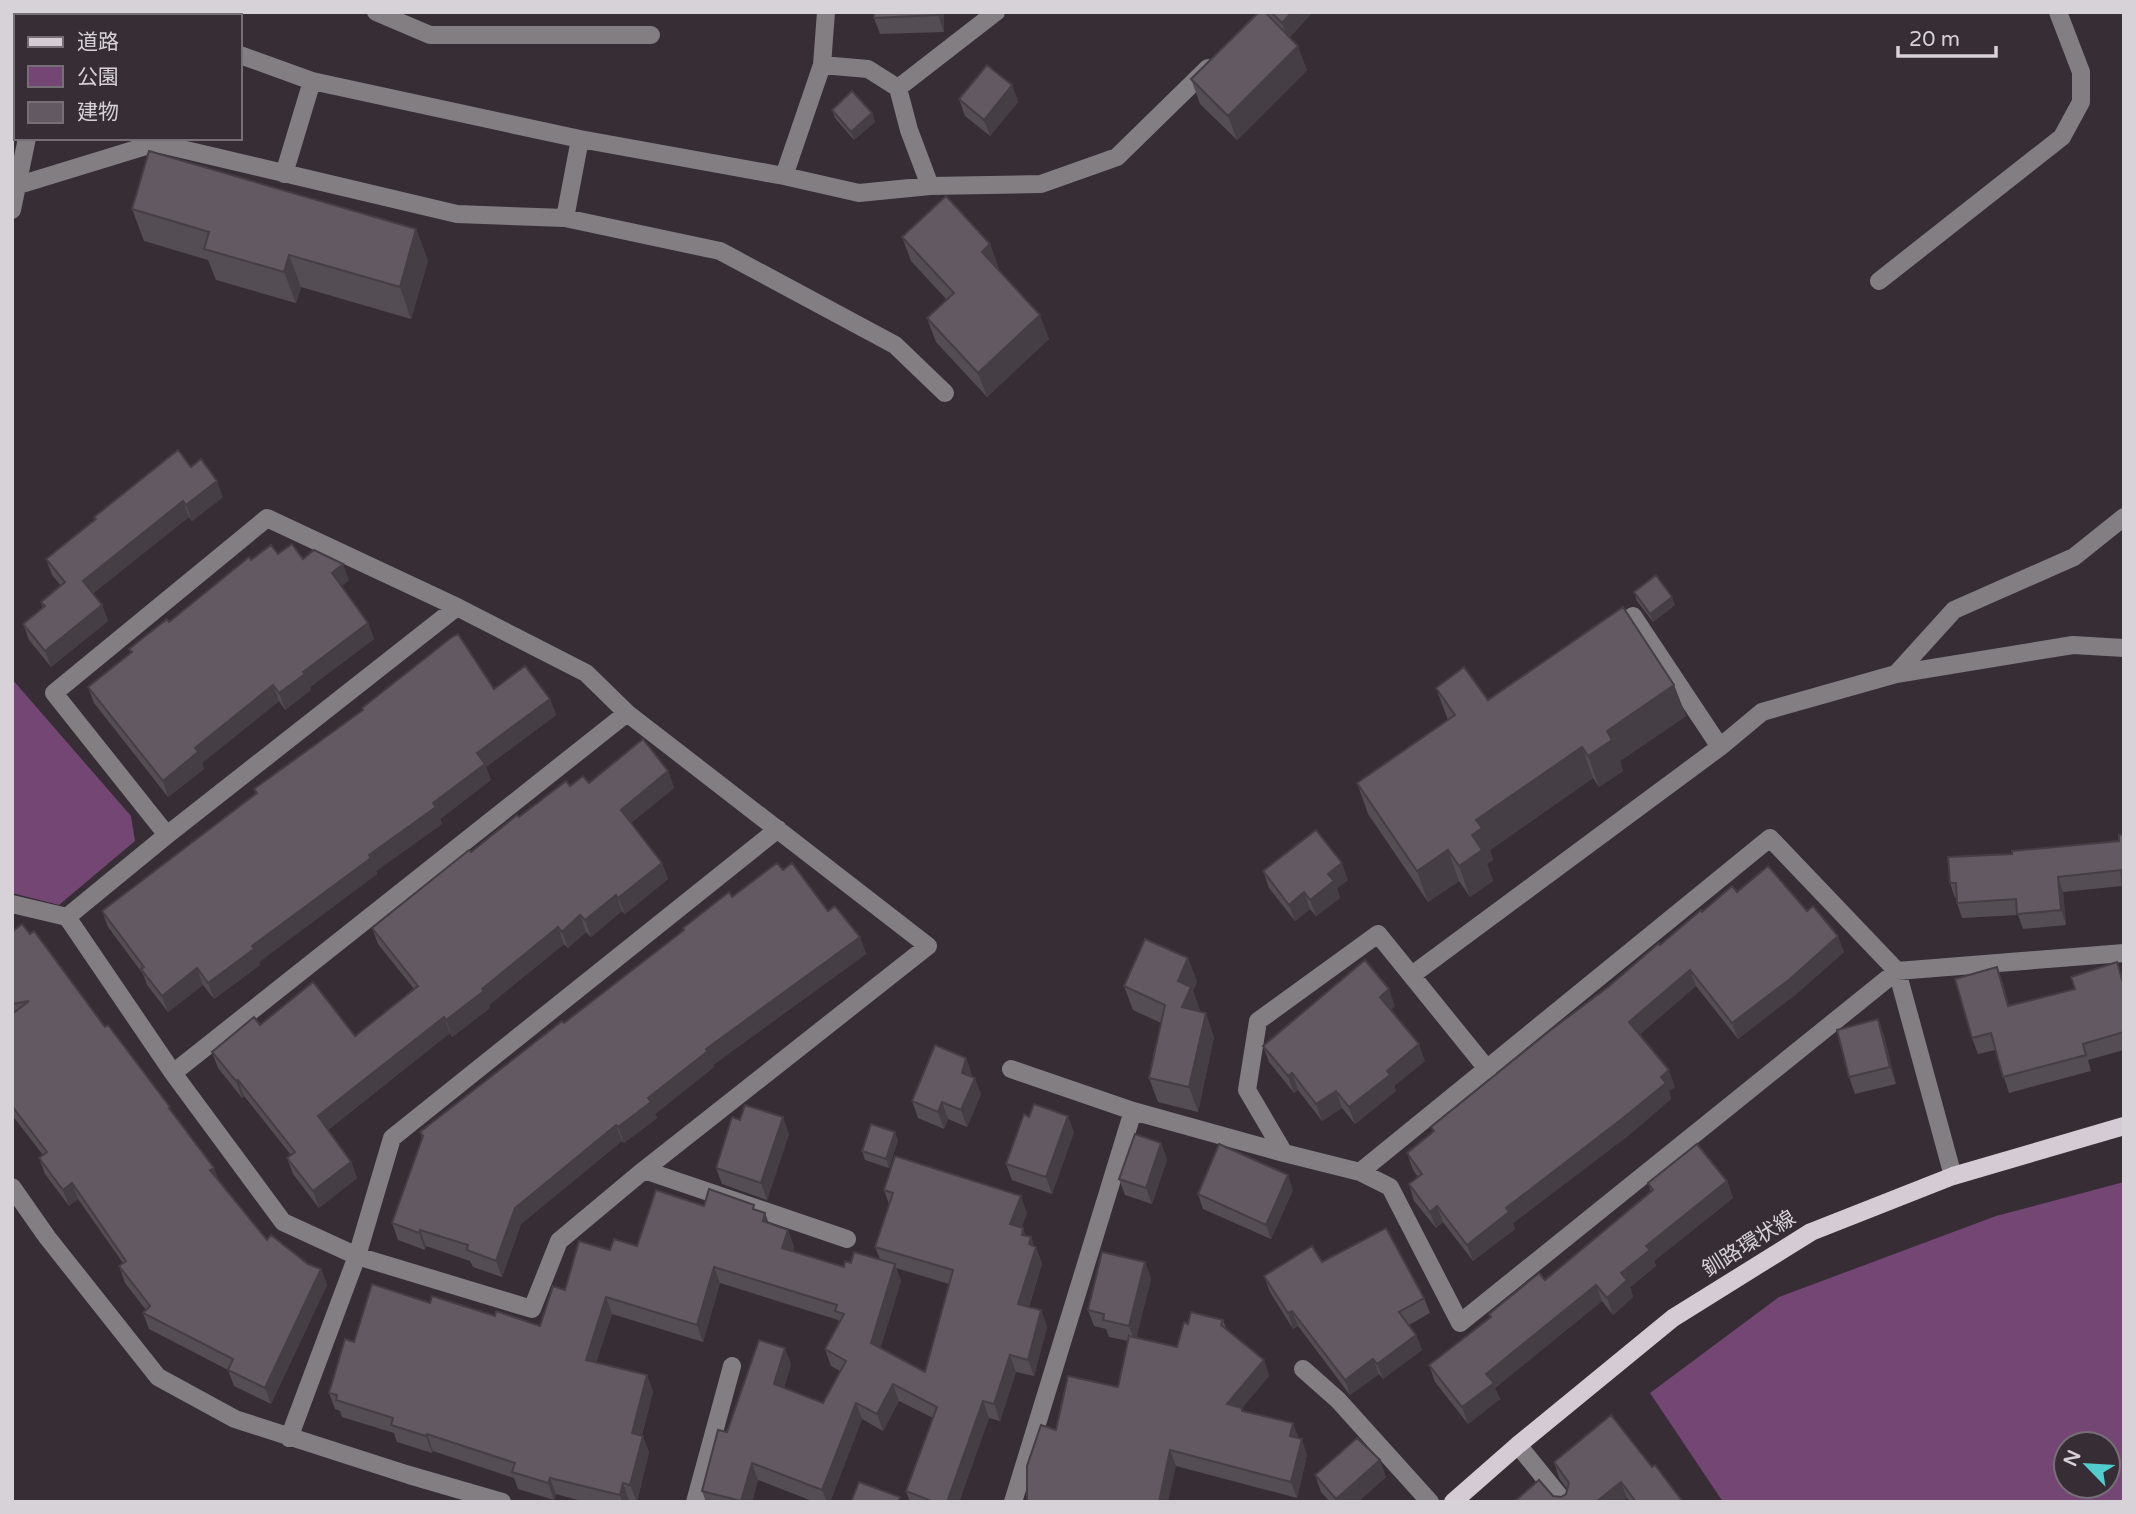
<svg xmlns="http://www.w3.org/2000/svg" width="2136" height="1514" viewBox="0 0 2136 1514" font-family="'Varela Round','Noto Sans JP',sans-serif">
	<rect width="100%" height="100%" fill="#362d35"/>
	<path fill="#744673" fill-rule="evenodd" d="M12,679L131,816L135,841L59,905L12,893Z
		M2124,1182V1502H1723L1650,1393L1779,1297L1996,1216ZM2066,1444H2108V1486H2066Z"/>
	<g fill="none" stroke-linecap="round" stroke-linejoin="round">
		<path stroke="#827e82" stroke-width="18" d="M125,12L135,16
			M376,12L430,35H651
			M50,16V12
			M240,55L312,81L580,139
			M822,65L868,69L898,88L909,130L930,186
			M898,88L996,12
			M284,174L312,81
			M784,176L859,193L930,186L1041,184L1117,157L1208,68
			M19,185L156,143L457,214L565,218L580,139L784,176L822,65L826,12
			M12,210L27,138
			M565,218L720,251L895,345L945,393
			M1879,281L2062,137L2081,102V72L2058,12
			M1612,630L1633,616L1720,747
			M1896,674L1954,610L2074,557L2124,517
			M167,835L54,693L267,518L457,607L586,673L627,713L928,946L644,1170L559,1241L532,1309L357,1256L283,1222L173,1073L67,917L167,835L457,607
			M12,904L67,917
			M1412,975L1720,747L1762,712L1896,674L2073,645L2124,648
			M1011,1069L1133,1111L1284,1153
			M173,1073L627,713
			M644,1170L847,1239
			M1360,1172L1284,1153L1247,1090L1258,1021L1378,934L1488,1070
			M1953,1176L1897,971L1770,838L1360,1172L1390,1187L1460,1323L1897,971L2124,953
			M12,1187L47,1237L158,1377L235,1419L409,1475L502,1502
			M1303,1369L1338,1400L1430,1502
			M289,1438L357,1256L392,1138L778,829
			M1518,1445L1564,1502
			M695,1502L732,1366
			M1013,1502L1133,1111"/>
		<path stroke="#d5cbd4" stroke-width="18" d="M1453,1502L1518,1445L1673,1318L1811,1232L1953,1176L2124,1126"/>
	</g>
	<path fill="#544d54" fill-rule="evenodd" d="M944,12V32L880,34L874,18Z
		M1259,12H1313L1290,37L1307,70L1237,140L1200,104L1191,79Z
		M1012,85L1018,102L990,136L965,116L959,99Z
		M832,110L872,113L875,122L854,140L835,118Z
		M132,209L416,229L428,261L411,319L301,287L296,303L216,280L208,260L144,241Z
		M902,237L990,244L999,269L998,270L1049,339L987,397L936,342L927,318L947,300L911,261Z
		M191,467L223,497L192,521L189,517L93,593L102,605L108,621L51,667L29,640L23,624L43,608L41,602L61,586L52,575L46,559L95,519L94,517Z
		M278,554L303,559L349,580L341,586L368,623L374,639L310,687L311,690L285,710L279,701L202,763L204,769L168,797L94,703L88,687L131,653L129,649L169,622L251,560Z
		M1634,592L1675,605L1653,622L1637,601Z
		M1674,685L1686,716L1620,761L1623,771L1599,787L1593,778L1490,850L1493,860L1487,864L1493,881L1470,897L1459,881L1428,902L1368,814L1357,783L1448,720L1436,688L1488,700Z
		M494,689L550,699L556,715L486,767L491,780L440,819L442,824L376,871L377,874L259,962L260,965L214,999L203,985L168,1012L147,985L143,974L108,927L102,911L256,794L254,789Z
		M668,771L674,788L631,823L662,863L668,879L625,914L622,911L591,937L586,932L568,948L564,944L489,1005L490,1008L452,1037L450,1033L328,1130L351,1162L357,1178L319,1208L293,1174L287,1158L291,1155L244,1096L242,1098L218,1068L212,1052L260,1025L355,1036L414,989L378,944L372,928L519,817L570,786Z
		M2124,835V901L2122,886L2063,892L2066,925L2023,929L2018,915L1962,918L1957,903L1956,898H1955L1950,883L2012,854L2119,841Z
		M783,870L828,911L860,937L866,954L713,1065L714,1067L655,1114L657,1118L624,1143L622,1141L521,1224L502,1277L473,1267L470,1261L426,1246L425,1250L398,1240L392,1223L422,1139L420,1132L564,1023L684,931L683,928Z
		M1263,871L1348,880L1337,888L1340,898L1316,916L1310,909L1295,921L1269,888Z
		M1737,892L1807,911L1844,952L1795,995L1738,1039L1696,986L1639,1035L1675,1087L1669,1091L1671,1099L1629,1135L1513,1223L1515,1229L1473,1261L1443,1222L1436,1228L1414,1201L1409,1184L1418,1177L1413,1170L1407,1153L1433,1132L1431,1127L1702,912Z
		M12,932L105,1027L214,1168L218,1180L267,1240L308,1264L321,1269L327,1285L271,1404L234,1386L228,1370L149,1329L143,1313L146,1310L125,1283L119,1266L123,1263L78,1199L69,1206L45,1174L39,1158L43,1155L12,1115Z
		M1188,958L1197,982L1193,991L1200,1011L1214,1037L1198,1112L1158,1102L1149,1078L1161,1023L1133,1010L1124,986Z
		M2117,962L2124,982V1050L2088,1060L2091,1071L2009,1093L1995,1050L1978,1054L1972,1038L1997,967L2009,1006L2075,989Z
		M1395,1006L1390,1010L1425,1061L1394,1086L1396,1091L1355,1124L1342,1108L1322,1121L1298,1090L1294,1093L1269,1062L1263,1046Z
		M1878,1019L1884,1036L1896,1084L1855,1094L1849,1077Z
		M966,1058L972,1075L971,1077L981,1094L967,1127L948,1119L944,1129L918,1118L912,1101Z
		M740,1120L789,1134L767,1200L722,1184L716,1168Z
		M1074,1132L1052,1194L1012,1180L1006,1164Z
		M898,1140L889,1168L865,1160L862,1151Z
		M1161,1143L1167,1160L1152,1204L1125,1195L1119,1179Z
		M1727,1181L1733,1198L1654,1261L1656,1266L1630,1287L1633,1297L1613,1315L1602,1301L1495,1388L1500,1399L1468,1424L1435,1382L1429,1365L1490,1318L1489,1314L1545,1280L1651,1192L1648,1183Z
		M884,1190L1027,1213L1021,1228L1026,1236L1031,1237L1034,1246L1036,1247L1042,1264L1029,1307L1041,1310L1047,1327L1034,1376L1016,1372L1000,1421L989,1418L959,1502H910L906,1491L933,1418L899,1401L883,1431L862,1419L830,1502H815L758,1480L752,1502H706L702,1491L727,1432L791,1364L784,1388L823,1403L840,1371L831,1366L825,1349L839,1322L838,1320L720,1283L703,1342L612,1314L596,1362L647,1375L653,1392L642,1435L649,1452L637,1502L629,1500V1502H585L556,1494L554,1500L518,1489L514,1478L433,1451L432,1453L397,1442L394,1433L342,1417L340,1411L335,1409L329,1393L354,1342L430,1303L540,1326L565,1290L610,1250L637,1246L704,1206L756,1210L765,1213L769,1224L788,1230L794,1247L793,1251L844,1267L851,1263L880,1259L875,1247L889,1204ZM896,1268L949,1284L925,1372L880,1349L901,1281Z
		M1293,1190L1271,1239L1203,1209L1198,1194Z
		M1145,1262L1151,1279L1136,1338L1177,1347L1188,1324L1223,1320L1226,1328L1264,1360L1269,1376L1242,1408L1243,1411L1299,1438L1307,1455L1297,1498L1176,1466L1056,1430L1118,1387L1128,1341L1109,1337L1106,1329L1094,1326L1088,1310Z
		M1264,1276L1424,1298L1430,1313L1409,1325L1416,1335L1422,1350L1383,1379L1379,1374L1350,1395L1298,1326L1293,1329L1270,1292Z
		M1611,1415L1652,1467L1655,1465L1683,1502H1630L1627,1498L1622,1502H1514L1539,1480L1553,1496L1561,1497L1566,1494L1567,1489L1559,1478L1554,1462Z
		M1315,1475L1386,1477L1358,1502H1330L1321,1492Z"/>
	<path fill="#453e45" d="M938,12H944V32L938,15Z
		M1292,12H1313L1288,39L1282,23Z
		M1298,46L1307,70L1237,140L1228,116Z
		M1012,85L1018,102L990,136L984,120Z
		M872,113L875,122L854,140L851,132Z
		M416,229L428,261L411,319L400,287Z
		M990,244L999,269L991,277L982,252Z
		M289,255L301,287L296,303L284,272Z
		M1040,315L1049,339L987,397L978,373Z
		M217,481L223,497L192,521L186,505Z
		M183,501L189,517L89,597L83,581Z
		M343,564L349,580L337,589L332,573Z
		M1672,597L1675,605L1653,622L1650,614Z
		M102,605L108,621L51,667L45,651Z
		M368,623L374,639L310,687L311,690L285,710L279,693L303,672Z
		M273,685L279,701L202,763L204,769L168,797L163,781L195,748Z
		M1674,685L1686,716L1620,761L1623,771L1599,787L1588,756L1607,731Z
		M550,699L556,715L486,767L491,780L440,819L442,824L376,871L377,874L259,962L260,965L214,999L208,983L252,946L433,803L477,753Z
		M1582,747L1593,778L1490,850L1493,860L1487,864L1493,881L1470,897L1459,866L1472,835L1476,820Z
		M668,771L674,788L627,826L621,810Z
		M1448,850L1459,881L1428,902L1417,871Z
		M662,863L668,879L625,914L618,898Z
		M1342,863L1348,880L1337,888L1340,898L1316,916L1310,900L1328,874Z
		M2058,877L2063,892L2066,925L2061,910Z
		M1304,892L1310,909L1295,921L1289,905Z
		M616,895L622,911L591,937L585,920Z
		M580,915L586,932L568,948L562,932Z
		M558,927L564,944L489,1005L490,1008L452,1037L446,1020L482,989Z
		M1838,936L1844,952L1795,995L1738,1039L1732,1023Z
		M860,937L866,954L713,1065L714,1067L655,1114L657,1118L624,1143L618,1127L648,1098L706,1049Z
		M1188,958L1197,982L1193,991L1200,1011L1182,1007L1178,981Z
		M1997,967L2003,983L2014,1022L2008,1006Z
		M197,968L203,985L168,1012L162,996Z
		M1690,970L1696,986L1635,1038L1629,1022Z
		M1389,989L1395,1006L1386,1013L1380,997Z
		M1206,1013L1214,1037L1198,1112L1189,1087Z
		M444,1017L450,1033L324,1133L318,1116Z
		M1878,1019L1884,1036L1896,1084L1890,1067Z
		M1419,1044L1425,1061L1394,1086L1396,1091L1355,1124L1349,1107L1387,1071Z
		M966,1058L972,1075L968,1090L962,1073Z
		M1669,1070L1675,1087L1669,1091L1671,1099L1629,1135L1513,1223L1515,1229L1473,1261L1467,1245L1506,1208Z
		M1292,1073L1298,1090L1294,1093L1288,1076Z
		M975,1078L981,1094L967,1127L961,1110Z
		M238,1080L244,1096L242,1098L236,1081Z
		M1336,1091L1342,1108L1322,1121L1316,1104Z
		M942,1102L948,1119L944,1129L938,1112Z
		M1068,1116L1074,1132L1052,1194L1046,1177Z
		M783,1117L789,1134L767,1200L761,1183Z
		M616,1125L622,1141L521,1224L502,1277L496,1261L515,1208Z
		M895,1132L898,1140L889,1168L886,1159Z
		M1161,1143L1167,1160L1152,1204L1146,1188Z
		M351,1162L357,1178L319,1208L313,1191Z
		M214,1168L220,1184L210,1170Z
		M1288,1175L1293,1190L1271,1239L1266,1225Z
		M1727,1181L1733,1198L1654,1261L1656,1266L1630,1287L1633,1297L1613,1315L1607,1298L1621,1273L1646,1246Z
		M72,1183L78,1199L69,1206L63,1190Z
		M1021,1196L1027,1213L1017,1241L1010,1224Z
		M1437,1206L1443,1222L1436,1228L1430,1212Z
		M765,1213L771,1230L763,1221Z
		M1023,1228L1029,1243L1031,1237L1035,1250L1036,1247L1042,1264L1024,1321L1018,1304L1022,1235Z
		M420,1230L426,1246L425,1250L419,1233Z
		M788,1230L794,1247L788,1264L782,1248Z
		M1145,1262L1151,1279L1135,1343L1129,1326Z
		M895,1264L901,1281L877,1360L871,1343Z
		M714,1267L720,1283L703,1342L697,1325Z
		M321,1269L327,1285L271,1404L265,1388Z
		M1596,1285L1602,1301L1495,1388L1500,1399L1468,1424L1462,1407L1486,1374Z
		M606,1297L612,1314L592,1376L586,1360Z
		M1041,1310L1047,1327L1034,1376L1028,1360Z
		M1292,1311L1298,1326L1293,1329L1288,1313Z
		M1416,1335L1422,1350L1383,1379L1377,1364Z
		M785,1348L791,1364L780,1401L774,1384Z
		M1010,1355L1016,1372L1000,1421L994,1404Z
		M1373,1359L1379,1374L1350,1395L1345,1380Z
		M1264,1360L1269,1376L1232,1420L1227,1404Z
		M647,1375L653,1392L638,1449L632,1433Z
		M893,1384L899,1401L883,1431L877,1414Z
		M983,1401L989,1418L959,1502H947Z
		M856,1403L862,1419L830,1502H827L822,1490Z
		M1293,1423L1299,1438L1290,1436Z
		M427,1434L433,1451L432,1453L426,1436Z
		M643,1436L649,1452L637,1502L630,1485Z
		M1302,1439L1307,1455L1297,1498L1291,1482Z
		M1170,1450L1176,1466L1168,1502H1159Z
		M1380,1460L1386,1477L1358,1502H1337L1336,1499Z
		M752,1463L758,1480L752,1502H741Z
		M550,1478L556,1494L554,1500L548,1483Z
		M1621,1482L1627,1498L1622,1502H1596Z
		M623,1483L629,1500V1502H622L620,1495Z"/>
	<path fill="#625962" stroke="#453e45" stroke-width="2" d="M874,12H938V15L874,18Z
		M1259,12H1265L1298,46L1228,116L1191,79Z
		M1271,12H1292L1282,23Z
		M987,65L1012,85L984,120L959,99Z
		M852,91L872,113L851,132L832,110Z
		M149,151L416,229L400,287L289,255L284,272L204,249L209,232L132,209Z
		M946,196L990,244L982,252L1040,315L978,373L927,318L954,293L902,237Z
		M178,450L191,467L201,459L217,481L186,505L183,501L83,581L102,605L45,651L23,624L45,606L41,602L65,582L46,559L96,519L94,517Z
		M292,544L303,559L314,550L343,564L332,573L368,623L303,672L305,674L279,693L273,685L195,748L198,752L163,781L88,687L132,652L129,649L167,619L169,622L249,557L251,560L271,545L278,554Z
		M1656,575L1672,597L1650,614L1634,592Z
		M1623,607L1674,685L1607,731L1612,740L1588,756L1582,747L1476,820L1482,828L1472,835L1482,850L1459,866L1448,850L1417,871L1357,783L1455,715L1436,688L1464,667L1488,700Z
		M458,634L494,689L525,666L550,699L477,753L485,764L433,803L436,807L369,855L371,858L252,946L254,949L208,983L197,968L162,996L141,969L144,967L102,911L257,793L254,789L363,710L362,708L452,637Z
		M643,739L668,771L621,810L662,863L618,898L616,895L585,920L580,915L562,932L558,927L482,989L484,991L446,1020L444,1017L318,1116L351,1162L313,1191L287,1158L295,1152L238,1080L236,1081L212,1052L254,1017L260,1025L313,982L355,1036L418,986L372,928L469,850L471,852L517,815L519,817L566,781L570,786L583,776L589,783Z
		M1316,830L1342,863L1328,874L1334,881L1310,900L1304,892L1289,905L1263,871Z
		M2119,835H2124V900L2121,870L2058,877L2061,910L2017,914L2016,899L1957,903L1956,883H1950L1948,857L2012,854V851L2119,841Z
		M777,863L783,870L792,863L828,911L835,906L860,937L706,1049L708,1051L648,1098L651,1102L618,1127L616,1125L515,1208L496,1261L467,1250L468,1245L420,1230L419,1233L392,1223L423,1136L420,1132L562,1021L564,1023L684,930L683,928L729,892L732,897Z
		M1768,866L1807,911L1813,906L1838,936L1790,979L1732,1023L1690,970L1629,1022L1669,1070L1661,1077L1666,1083L1623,1118L1506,1208L1509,1212L1467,1245L1437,1206L1430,1212L1409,1184L1422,1174L1407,1153L1434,1131L1431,1127L1552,1029L1608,987L1659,943L1660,945L1701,910L1702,912L1732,886L1737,892Z
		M22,924L30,934L34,931L105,1027L108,1025L170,1107L169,1108L214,1168L210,1170L267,1240L271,1235L308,1264L321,1269L265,1388L228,1370L233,1359L143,1313L150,1306L119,1266L126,1261L72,1183L63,1190L39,1158L47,1152L12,1106V1014L29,1001L12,1004V932Z
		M1145,939L1188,958L1178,981L1191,987L1182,1007L1206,1013L1189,1087L1149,1078L1165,1005L1124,986Z
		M1365,960L1389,989L1380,997L1419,1044L1387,1071L1390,1075L1349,1107L1336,1091L1316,1104L1292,1073L1288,1076L1263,1046Z
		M2117,962L2124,986V1032L2083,1044L2086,1055L2003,1077L1991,1033L1972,1038L1955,979L1997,967L2008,1006L2075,989L2071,977Z
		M1878,1019L1890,1067L1849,1077L1837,1030Z
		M935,1045L966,1058L962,1073L975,1078L961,1110L942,1102L938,1112L912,1101Z
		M1034,1104L1068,1116L1046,1177L1006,1164L1024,1114L1029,1117Z
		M745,1105L783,1117L761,1183L716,1168L732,1117L740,1120Z
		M871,1124L895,1132L886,1159L862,1151Z
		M1135,1134L1161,1143L1146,1188L1119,1179Z
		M1219,1144L1288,1175L1266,1225L1198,1194Z
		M1697,1144L1727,1181L1646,1246L1650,1250L1621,1273L1627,1280L1607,1298L1596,1285L1486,1374L1494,1383L1462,1407L1429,1365L1491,1317L1489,1314L1539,1273L1545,1280L1653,1190L1648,1183Z
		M895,1156L1021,1196L1010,1224L1023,1228L1022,1235L1031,1237L1029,1244L1036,1247L1018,1304L1041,1310L1028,1360L1010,1355L994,1404L983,1401L947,1502H934L906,1491L937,1407L893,1384L877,1414L856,1403L822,1490L752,1463L741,1501L702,1491L718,1430L727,1432L759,1340L785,1348L774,1384L823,1403L846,1361L825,1349L844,1314L835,1311L837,1305L714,1267L697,1325L606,1297L586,1360L647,1375L632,1433L643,1436L630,1485L623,1483L620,1495L550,1478L548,1483L512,1472L515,1463L427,1434L426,1436L391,1425L393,1418L336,1400L337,1395L329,1393L345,1339L354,1342L372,1284L430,1303L432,1296L495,1316L496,1311L540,1326L553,1286L565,1290L579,1241L610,1250L614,1239L637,1246L656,1190L704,1206L709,1189L754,1205L753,1209L765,1213L763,1221L788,1230L782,1248L844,1267L845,1261L851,1263L854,1252L895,1264L871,1343L925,1372L953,1270L875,1247L893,1193L884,1190Z
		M1386,1228L1424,1298L1399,1312L1416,1335L1377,1364L1373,1359L1345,1380L1292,1311L1288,1313L1264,1276L1312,1246L1322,1262Z
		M1102,1252L1145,1262L1129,1326L1103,1320L1104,1314L1088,1310Z
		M1191,1312L1223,1320L1221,1325L1264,1360L1227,1404L1242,1408V1411L1293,1423L1290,1436L1302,1439L1291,1482L1170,1450L1159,1502H1027V1466L1041,1425L1056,1430L1068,1376L1118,1387L1129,1336L1177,1347L1184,1322L1188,1324Z
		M1611,1415L1652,1467L1655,1465L1683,1502H1636L1621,1482L1596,1502H1514L1539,1480L1553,1496L1561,1497L1566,1494L1569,1483L1554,1462Z
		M1357,1438L1380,1460L1336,1499L1315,1475Z
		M859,1482L900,1497L898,1502H851Z"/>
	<g text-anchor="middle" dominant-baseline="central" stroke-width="5" stroke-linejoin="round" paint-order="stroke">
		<g font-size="21" fill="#d7d2d7" stroke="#362d35">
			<text transform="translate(1749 1244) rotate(-32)">釧路環状線</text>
		</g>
	</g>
	<rect width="2136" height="1514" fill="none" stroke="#d7d2d7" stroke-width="28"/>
	<rect x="14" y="14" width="228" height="126" fill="#362d35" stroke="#766f76" stroke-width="2"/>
	<rect x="28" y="37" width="35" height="10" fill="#d5cbd4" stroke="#766f76" stroke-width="2"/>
	<text x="77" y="49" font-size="21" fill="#d7d2d7">道路</text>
	<rect x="28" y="66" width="35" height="21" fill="#744673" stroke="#766f76" stroke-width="2"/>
	<text x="77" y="84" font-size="21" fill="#d7d2d7">公園</text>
	<rect x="28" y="102" width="35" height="21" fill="#625962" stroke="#766f76" stroke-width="2"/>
	<text x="77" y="119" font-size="21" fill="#d7d2d7">建物</text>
	<g transform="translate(2087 1465) rotate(295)"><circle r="33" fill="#362d35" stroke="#766f76" stroke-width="2"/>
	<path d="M0-5L12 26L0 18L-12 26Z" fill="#52cdce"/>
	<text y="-10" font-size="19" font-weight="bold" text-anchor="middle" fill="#d7d2d7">N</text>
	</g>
	<path d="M1898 46v10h98v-10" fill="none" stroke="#d7d2d7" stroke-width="3.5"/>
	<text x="1909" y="46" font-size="21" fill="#d7d2d7" stroke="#362d35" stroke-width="5" paint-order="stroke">20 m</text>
</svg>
